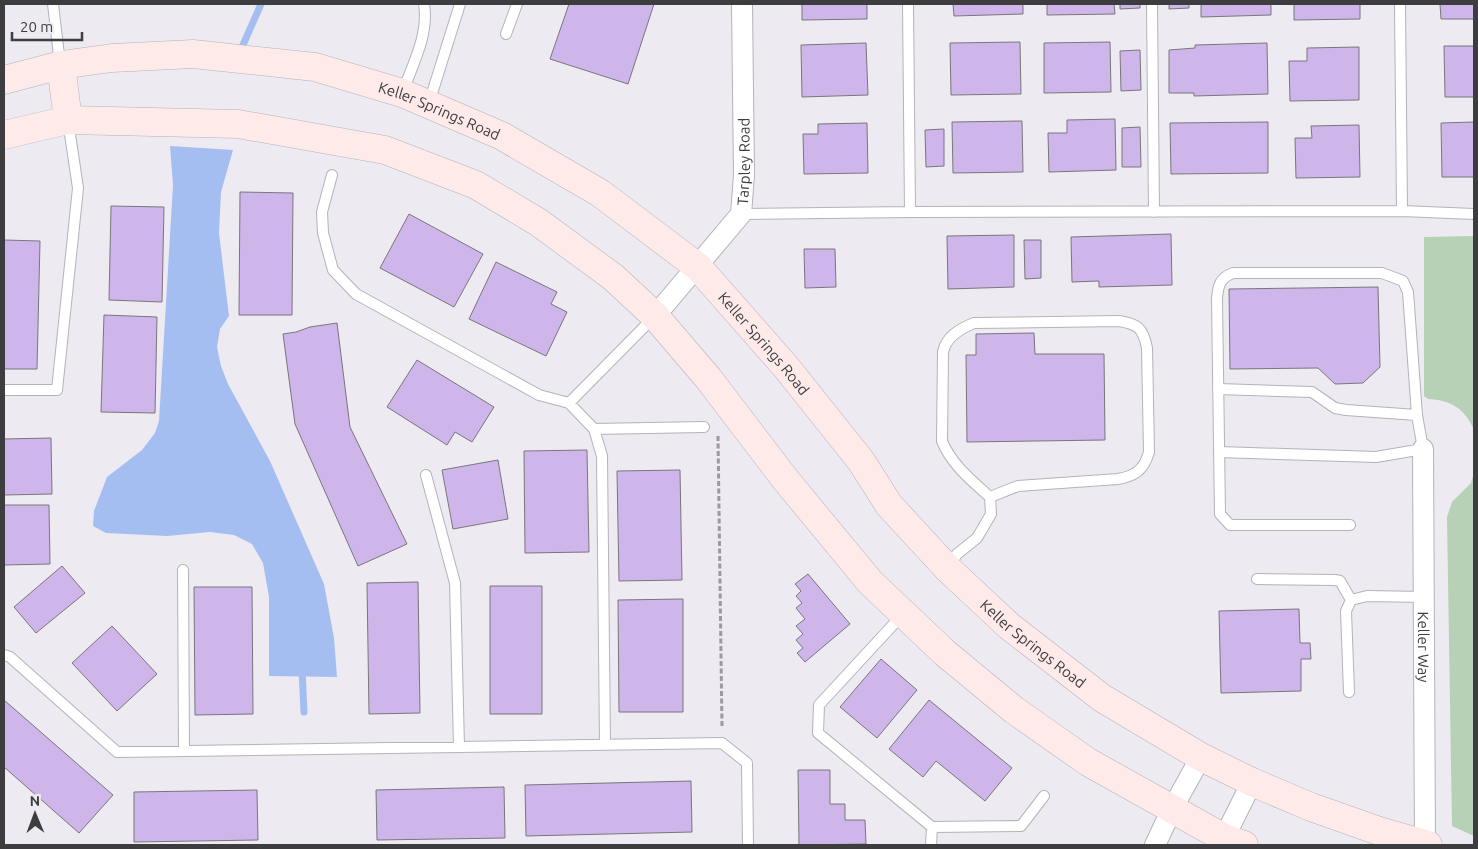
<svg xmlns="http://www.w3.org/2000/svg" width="1478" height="849" viewBox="0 0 1478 849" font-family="Ubuntu,sans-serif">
	<rect width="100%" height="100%" fill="#edeaf1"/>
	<path fill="#b6d1b6" d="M1474,236V430C1465,408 1450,400 1428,399L1424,396V237Z
		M1474,472V836L1452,826L1447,517L1452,502L1471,483Z"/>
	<path fill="#a5bef1" d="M170,146L233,150L221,192L219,233L229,316L220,329L217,347L221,366L228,384L270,461L324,584L334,638L337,677L269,676V597L263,563L252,544L234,535L210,532L167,536L106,533L93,526L94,511L107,477L142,450L155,433L159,421L173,185Z"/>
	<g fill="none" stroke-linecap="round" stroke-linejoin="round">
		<path stroke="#a5bef1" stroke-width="7" d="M243,45L261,4
			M302,669L304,712"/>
	</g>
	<path fill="#ceb6ea" stroke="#79767c" d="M569,4H654L628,84L550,59Z
		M802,4H867V19L802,20Z
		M953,4H1023V14L954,16Z
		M1047,4H1114L1115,14L1047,15Z
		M1120,4H1140V8L1120,9Z
		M1169,4H1189V8L1169,9Z
		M1201,4H1271V15L1201,17Z
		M1294,4H1360V19L1294,20Z
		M1440,4H1474V19H1441Z
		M1020,42L1021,94L951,95L950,43Z
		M1110,42L1111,92L1044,93V43Z
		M866,43L868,95L802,97L801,45Z
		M1267,43L1268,94L1194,96V93H1169V50L1195,48V45Z
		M1444,46H1474V97H1445Z
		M1359,47V100L1290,101L1289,61H1307V48Z
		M1140,50L1141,90L1121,91L1120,51Z
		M1115,119L1116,170L1049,172L1048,133H1067V120Z
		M1022,121L1023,172L953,173L952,122Z
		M1268,122V173L1171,174L1170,123Z
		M1474,122V177H1442L1441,123Z
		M867,123L868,173L804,174L803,134H818V124Z
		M1359,125L1360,177L1296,178L1295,138H1312L1311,126Z
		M1140,127L1141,167H1122V128Z
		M944,129V166L926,167L925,130Z
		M240,192L293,193L292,315H239Z
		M111,206L164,207L162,302L109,300Z
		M409,214L483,254L454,307L380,268Z
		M1171,234L1172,285L1099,287V281L1072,282L1071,237Z
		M1014,235V287L948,289L947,236Z
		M4,240L40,241L37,369H4Z
		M1024,240H1041V278L1025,279Z
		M804,249H835L836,287L805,288Z
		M496,262L557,292L551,304L567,312L546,356L469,319Z
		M1378,287L1380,367L1363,383L1335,384L1318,368L1230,369L1229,289Z
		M104,315L157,317L155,413L101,412Z
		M337,323L350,427L407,544L358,566L295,424L283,334L296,332L310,327Z
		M1034,333L1035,354H1104L1105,440L967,442L966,355H976V334Z
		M417,360L494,407L472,442L455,432L447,445L387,407Z
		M51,438L52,494L4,495V439Z
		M587,450L589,552L525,553L524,451Z
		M498,460L508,519L453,529L442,470Z
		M680,470L682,580L619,581L617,471Z
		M4,505H49L50,564L4,565Z
		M62,566L85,593L36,633L14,607Z
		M808,574L850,624L805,662L797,653L803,648L796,640L803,634L796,626L805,619L796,608L802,603L796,596L801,591L795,584Z
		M418,582L420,713L369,714L367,583Z
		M490,586H542V714H490Z
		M194,587H252L253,714L195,715Z
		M683,599V712H619L618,600Z
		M1299,609L1300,643H1310L1311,659H1301V691L1221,693L1219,611Z
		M112,626L157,674L117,711L72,663Z
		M881,659L917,690L877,738L840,707Z
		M4,700L113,795L79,833L4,767Z
		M929,700L1012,768L985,801L936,761L923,777L889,749Z
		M798,770H830V804H845V820H865L866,844L799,845Z
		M691,781L692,832L526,836L525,785Z
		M504,787L505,838L377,840L376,790Z
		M257,790L258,840L134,842V792Z"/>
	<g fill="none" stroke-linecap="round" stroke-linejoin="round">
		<g stroke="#b5b2b9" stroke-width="12">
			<path id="service" d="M53,4L60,64
				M908,4L910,212
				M1152,4L1154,212
				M1400,4L1402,211
				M506,34L517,4
				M403,91C413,64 429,34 424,4
				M429,103L460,4
				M332,175L322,212L323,233L333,270L356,294L539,395L569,403L594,429L602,456L605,744
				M741,214L910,212L1402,211L1474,214
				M1218,389L1312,392L1335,408L1346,410L1417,415
				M4,390H57L78,188L68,121
				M569,403L654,317
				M594,429L704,427
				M1219,452L1376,457L1423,449L1417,415L1408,292L1403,281L1382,273H1233C1220,278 1218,285 1217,299L1220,514L1230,525H1350
				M426,475L455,583L459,747
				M948,568L957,554L977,538L991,514L990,497C972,481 951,464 942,441L943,352C946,337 959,329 974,323L1119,321C1138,324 1143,328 1147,348L1149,452C1144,470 1135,476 1118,479L1018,486L990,497
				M183,570L184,751
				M1257,579L1335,580L1340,581L1351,600
				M903,614L819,705L818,733L932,827L931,845
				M4,655L10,657L117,752L722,743L747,763L748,845
				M1349,692L1346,611L1351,600L1367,596L1424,597
				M932,827L1021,826L1044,796"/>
		</g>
		<g stroke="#b5b2b9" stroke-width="22">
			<g id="minor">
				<path id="s1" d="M655,316L741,214L744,175L742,4"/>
				<path id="s2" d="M1423,449L1425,845"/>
				<path d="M1155,845L1172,809L1201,757"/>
				<path d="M1218,845L1224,838L1252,782"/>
			</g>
		</g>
		<g stroke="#b5b2b9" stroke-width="29">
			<g id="secondary">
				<path d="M61,65L68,120"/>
				<path id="s3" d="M4,80L61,65L112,58L193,54L315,67L402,93L502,136L600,193L698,267L786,367L861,461L889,505L948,569L1009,626L1102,698L1201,757L1252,782L1311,807L1379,831L1428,845"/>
				<path d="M4,135L68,120L238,124L385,150L476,185L538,222L613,277L655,316L708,378L785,479L870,582L945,653L1014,710L1088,762L1224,838L1244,845"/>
			</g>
		</g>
		<path stroke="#9c9a9f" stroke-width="3" stroke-dasharray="5 2.5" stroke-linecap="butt" d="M718,436L722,727"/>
		<use href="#service" stroke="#fff" stroke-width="10"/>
		<use href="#minor" stroke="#fff" stroke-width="20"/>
		<use href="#secondary" stroke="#fdeae9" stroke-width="28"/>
	</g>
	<g text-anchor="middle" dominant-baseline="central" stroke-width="4" stroke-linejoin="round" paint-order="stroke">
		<g font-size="15" fill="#3d3c3f" stroke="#edeaf1">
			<text stroke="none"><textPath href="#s3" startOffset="446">Keller Springs Road</textPath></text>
			<text stroke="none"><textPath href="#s1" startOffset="186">Tarpley Road</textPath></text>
			<text stroke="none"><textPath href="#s3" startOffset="851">Keller Springs Road</textPath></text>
			<text stroke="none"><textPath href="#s3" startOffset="1256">Keller Springs Road</textPath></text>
			<text stroke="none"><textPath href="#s2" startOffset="198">Keller Way</textPath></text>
		</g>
	</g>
	<rect width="1478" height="849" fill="none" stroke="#3d3c3f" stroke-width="10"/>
	<g transform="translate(35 814) rotate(359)" stroke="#edeaf1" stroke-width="4" paint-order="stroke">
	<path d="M0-4L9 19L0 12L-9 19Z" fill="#3d3c3f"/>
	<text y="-8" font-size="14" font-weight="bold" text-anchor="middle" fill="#3d3c3f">N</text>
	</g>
	<path d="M12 32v8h70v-8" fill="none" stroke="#3d3c3f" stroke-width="2.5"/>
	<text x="20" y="32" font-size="15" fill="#3d3c3f" stroke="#edeaf1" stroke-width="4" paint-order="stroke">20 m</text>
</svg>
